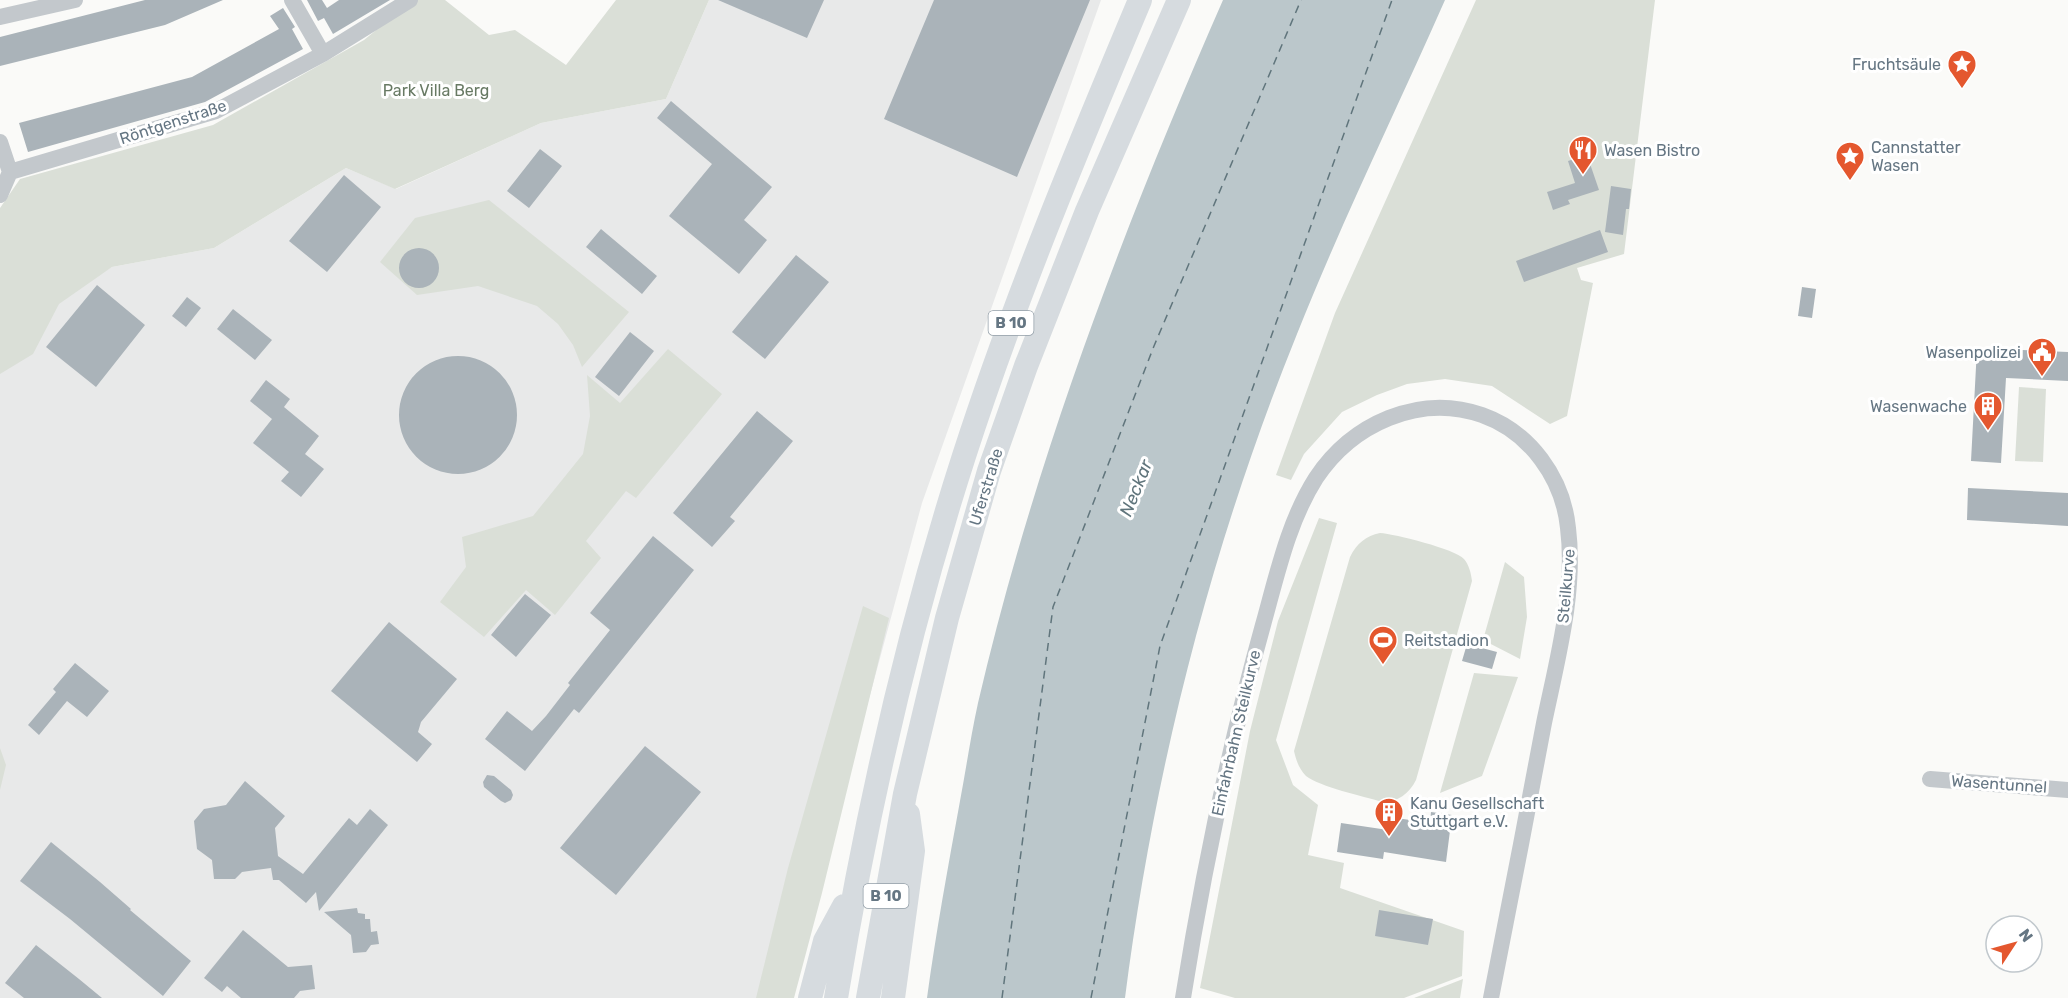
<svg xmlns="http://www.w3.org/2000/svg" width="2068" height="998" viewBox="0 0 2068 998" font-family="Rubik,sans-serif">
	<rect width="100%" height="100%" fill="#fafaf8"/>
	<path fill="#e8e9e9" d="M709,0H1101L922,503L788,998H0V335L112,267L214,248L346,168L396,189L541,123L666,99Z"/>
	<path fill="#dadfd7" d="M413,0H445L489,35L515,30L566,65L616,0H709L666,99L541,123L395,189L346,168L214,248L112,267L59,304L33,354L0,374V208L20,179L213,125L364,40Z
		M1476,0H1655L1624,254L1577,268L1581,280L1593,283L1567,416L1550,424L1492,386L1445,379L1407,384L1377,395L1342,412L1304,454L1291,480L1276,475L1335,313Z
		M489,200L629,312L582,367L573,345L558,324L537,306L478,286L417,295L380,262L415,218Z
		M668,349L722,394L636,498L626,491L586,541L601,558L555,615L526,590L484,637L440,602L466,567L462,537L533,516L583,454L590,416L587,375L620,403Z
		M2019,387L2046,389L2043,462L2015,461Z
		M1319,518L1337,523L1276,740L1293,785L1318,805L1308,855L1344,863L1340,888L1464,931L1462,976L1404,998H1235L1200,988L1250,731L1278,621Z
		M1380,533C1395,534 1455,549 1464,559C1469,565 1471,573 1472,581L1416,780C1409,794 1398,802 1382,802C1363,796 1320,787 1306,776C1299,769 1296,760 1294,751L1350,557C1357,543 1366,536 1380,533Z
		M1505,562L1524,577L1527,617L1520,659L1483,640Z
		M863,606L889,618L822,893L794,998H756L788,868Z
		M1474,673L1518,677L1482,776L1440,793Z
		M0,748L6,765L0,790Z
		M1463,979L1460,998H1414Z"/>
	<path fill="#bbc7cb" d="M1223,0H1445C1396,111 1342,221 1297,334C1211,546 1154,771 1125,998H927C936,932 948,867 960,801C966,769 971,735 978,703C1034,462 1124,226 1223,0Z"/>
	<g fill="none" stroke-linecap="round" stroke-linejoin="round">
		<path stroke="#60757c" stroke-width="1.5" stroke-dasharray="8 6" stroke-linecap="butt" d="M1002,998L1053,607L1154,346L1301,0
			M1091,998L1160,646L1392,0"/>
	</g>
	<path fill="#aab3b9" d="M145,0H223L165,25L0,66V37Z
		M307,0H322L327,8L339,0H390L333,34L324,18L318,21Z
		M718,0H824L807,38Z
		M934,0H1090L1017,177L884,119Z
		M283,8L295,27L292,29L303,49L205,102L28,152L19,123L192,77L279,29L270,16Z
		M671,101L772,187L744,220L767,240L739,274L669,216L712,164L657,118Z
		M540,149L562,166L529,208L507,191Z
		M1587,155L1599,190L1568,200L1570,204L1553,210L1547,192L1575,183L1568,161Z
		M344,175L381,207L327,272L289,241Z
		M1611,186L1631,189L1629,209H1626L1623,235L1605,232Z
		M601,229L657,276L642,294L586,247Z
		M1600,230L1608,252L1524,282L1516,261Z
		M399 268a20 20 0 1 1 40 0a20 20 0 1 1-40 0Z
		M796,255L829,282L765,359L732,332Z
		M97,285L145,325L96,387L46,347Z
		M1802,287L1816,289L1812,318L1798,316Z
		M187,297L201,308L186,327L172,316Z
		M233,309L272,340L255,360L217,329Z
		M630,332L654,351L619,396L595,377Z
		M1977,348L2068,352V381L2006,378L2001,463L1971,461Z
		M399 415a59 59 0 1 1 118 0a59 59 0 1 1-118 0Z
		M266,380L290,399L284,407L319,436L305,454L324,469L301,497L281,481L289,472L253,443L272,419L250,401Z
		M757,411L793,441L730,517L735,521L712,547L673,513Z
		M1968,488L2068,493V526L1967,520Z
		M653,536L694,570L579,713L574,709L525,771L485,739L507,711L532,731L546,716L570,685L568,683L610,630L590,613Z
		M525,594L551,615L516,657L491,635Z
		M389,622L457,679L421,722L418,732L432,744L417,762L331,691Z
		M1467,644L1497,652L1492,669L1462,661Z
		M75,663L109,691L87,717L67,701L39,735L28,725L56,692L53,689Z
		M645,746L701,792L616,895L560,848Z
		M487,775L494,776L511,790L513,795L511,800L505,803L501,801L484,787L483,782Z
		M245,781L285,816L275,828L278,856L303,874L349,818L357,825L370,809L388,825L319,911L316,892L306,903L279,880H273L271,868L242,872L235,879H214L212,860L197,849L194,821L204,809L226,805Z
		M1431,812L1452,815L1446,862L1384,852L1383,859L1337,852L1341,823L1388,830L1390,817L1430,823Z
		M51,842L100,882L131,909L130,910L191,961L163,996L70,919L20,881Z
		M357,908L358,913L365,914V919H370L371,932L377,931L379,944L371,945L366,952L353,953L351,935L324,912Z
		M1379,910L1433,919L1428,945L1375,936Z
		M243,930L288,967L312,965L315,989L300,991L294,998H241L227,986L222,992L204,978Z
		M36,945L79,979L102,998H24L5,983Z"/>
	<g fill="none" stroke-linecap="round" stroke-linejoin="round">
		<path stroke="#c3c8cc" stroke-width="16" d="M292,0L323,54
			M0,17L75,0
			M0,142L10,172
			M0,195L10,172L216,111L323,54L410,0
			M1930,779L2068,790
			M1183,998C1203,872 1229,747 1263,625C1277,575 1288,522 1316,478C1352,424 1419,393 1482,415C1530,432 1563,478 1568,528C1576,592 1557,660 1544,723C1527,815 1509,906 1491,998"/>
		<path stroke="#d6dbdf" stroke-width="24" d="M810,998L825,941L844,906
			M836,998C866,815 907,633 964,456C1014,301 1077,150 1140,0
			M868,998L905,794L947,618L989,471L1026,366L1087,211L1179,0
			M893,998L913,851L908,814"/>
	</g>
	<defs>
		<g id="sight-pin" transform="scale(1.5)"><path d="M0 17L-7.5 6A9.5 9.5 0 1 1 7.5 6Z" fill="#e4572e" stroke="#fff"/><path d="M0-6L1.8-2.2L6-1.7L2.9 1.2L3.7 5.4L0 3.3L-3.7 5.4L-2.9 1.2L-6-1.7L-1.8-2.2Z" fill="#fff"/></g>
		<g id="restaurant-pin" transform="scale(1.5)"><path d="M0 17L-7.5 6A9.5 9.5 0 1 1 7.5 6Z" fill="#e4572e" stroke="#fff"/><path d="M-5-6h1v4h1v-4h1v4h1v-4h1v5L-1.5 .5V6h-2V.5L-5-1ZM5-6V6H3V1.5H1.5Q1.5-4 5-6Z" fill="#fff"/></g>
		<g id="civic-pin" transform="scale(1.5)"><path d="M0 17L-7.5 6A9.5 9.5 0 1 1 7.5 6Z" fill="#e4572e" stroke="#fff"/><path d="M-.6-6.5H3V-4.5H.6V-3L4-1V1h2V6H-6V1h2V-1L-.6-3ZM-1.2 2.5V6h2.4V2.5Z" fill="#fff"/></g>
		<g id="building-pin" transform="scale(1.5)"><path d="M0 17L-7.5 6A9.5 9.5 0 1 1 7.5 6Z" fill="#e4572e" stroke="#fff"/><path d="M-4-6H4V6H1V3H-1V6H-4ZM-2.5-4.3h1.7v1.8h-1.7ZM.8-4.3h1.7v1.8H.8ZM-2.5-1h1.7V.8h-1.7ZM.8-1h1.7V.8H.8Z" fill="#fff"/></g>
		<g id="stadium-pin" transform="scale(1.5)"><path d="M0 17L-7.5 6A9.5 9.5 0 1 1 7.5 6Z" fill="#e4572e" stroke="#fff"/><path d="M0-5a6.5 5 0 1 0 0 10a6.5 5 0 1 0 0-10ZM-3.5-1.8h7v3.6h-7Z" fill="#fff"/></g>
	</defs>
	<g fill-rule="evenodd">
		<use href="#sight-pin" x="1962" y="64"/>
		<use href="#restaurant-pin" x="1583" y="150"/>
		<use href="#sight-pin" x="1850" y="156"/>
		<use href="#civic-pin" x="2042" y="352"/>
		<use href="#building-pin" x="1988" y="406"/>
		<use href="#stadium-pin" x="1383" y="640"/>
		<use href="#building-pin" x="1389" y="812"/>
	</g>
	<g text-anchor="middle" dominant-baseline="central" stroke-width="6" stroke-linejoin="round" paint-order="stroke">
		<g fill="#fff" stroke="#939fa8" stroke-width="1.5">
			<rect x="988.5" y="311" width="45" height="24" rx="4.5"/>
			<rect x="863.5" y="884" width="45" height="24" rx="4.5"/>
		</g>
		<g font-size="15" font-weight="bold" fill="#657683">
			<text x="1011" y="323">B 10</text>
			<text x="886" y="896">B 10</text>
		</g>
		<g font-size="16" fill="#657683" stroke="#fff" text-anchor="start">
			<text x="1941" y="64" text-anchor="end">Fruchtsäule</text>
			<text x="1871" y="147">Cannstatter<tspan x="1871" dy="18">Wasen</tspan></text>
			<text x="1604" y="150">Wasen Bistro</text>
			<text x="2021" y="352" text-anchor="end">Wasenpolizei</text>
			<text x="1967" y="406" text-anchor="end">Wasenwache</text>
			<text x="1404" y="640">Reitstadion</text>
			<text x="1410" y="803">Kanu Gesellschaft<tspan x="1410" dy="18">Stuttgart e.V.</tspan></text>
		</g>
		<g font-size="16" fill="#687a64" stroke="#fff">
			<text x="436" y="90">Park Villa Berg</text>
		</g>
		<g font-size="16" fill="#657683" stroke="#fff">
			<text transform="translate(173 122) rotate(-18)">Röntgenstraße</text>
			<text transform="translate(986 487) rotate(-73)">Uferstraße</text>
			<text transform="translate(1566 586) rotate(-85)">Steilkurve</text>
			<text transform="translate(1236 733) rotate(-77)">Einfahrbahn Steilkurve</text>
			<text transform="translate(1999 784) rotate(4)">Wasentunnel</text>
		</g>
		<g font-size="18" font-style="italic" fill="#60757c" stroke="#fff">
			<text transform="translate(1136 488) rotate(-68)">Neckar</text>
		</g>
	</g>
	<g transform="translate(2014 944) rotate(54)"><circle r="28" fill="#ffffff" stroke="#c1c8cd" stroke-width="1.5"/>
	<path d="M0-4.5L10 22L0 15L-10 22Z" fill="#e4572e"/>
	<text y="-9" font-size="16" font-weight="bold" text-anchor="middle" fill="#657683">N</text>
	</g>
</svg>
